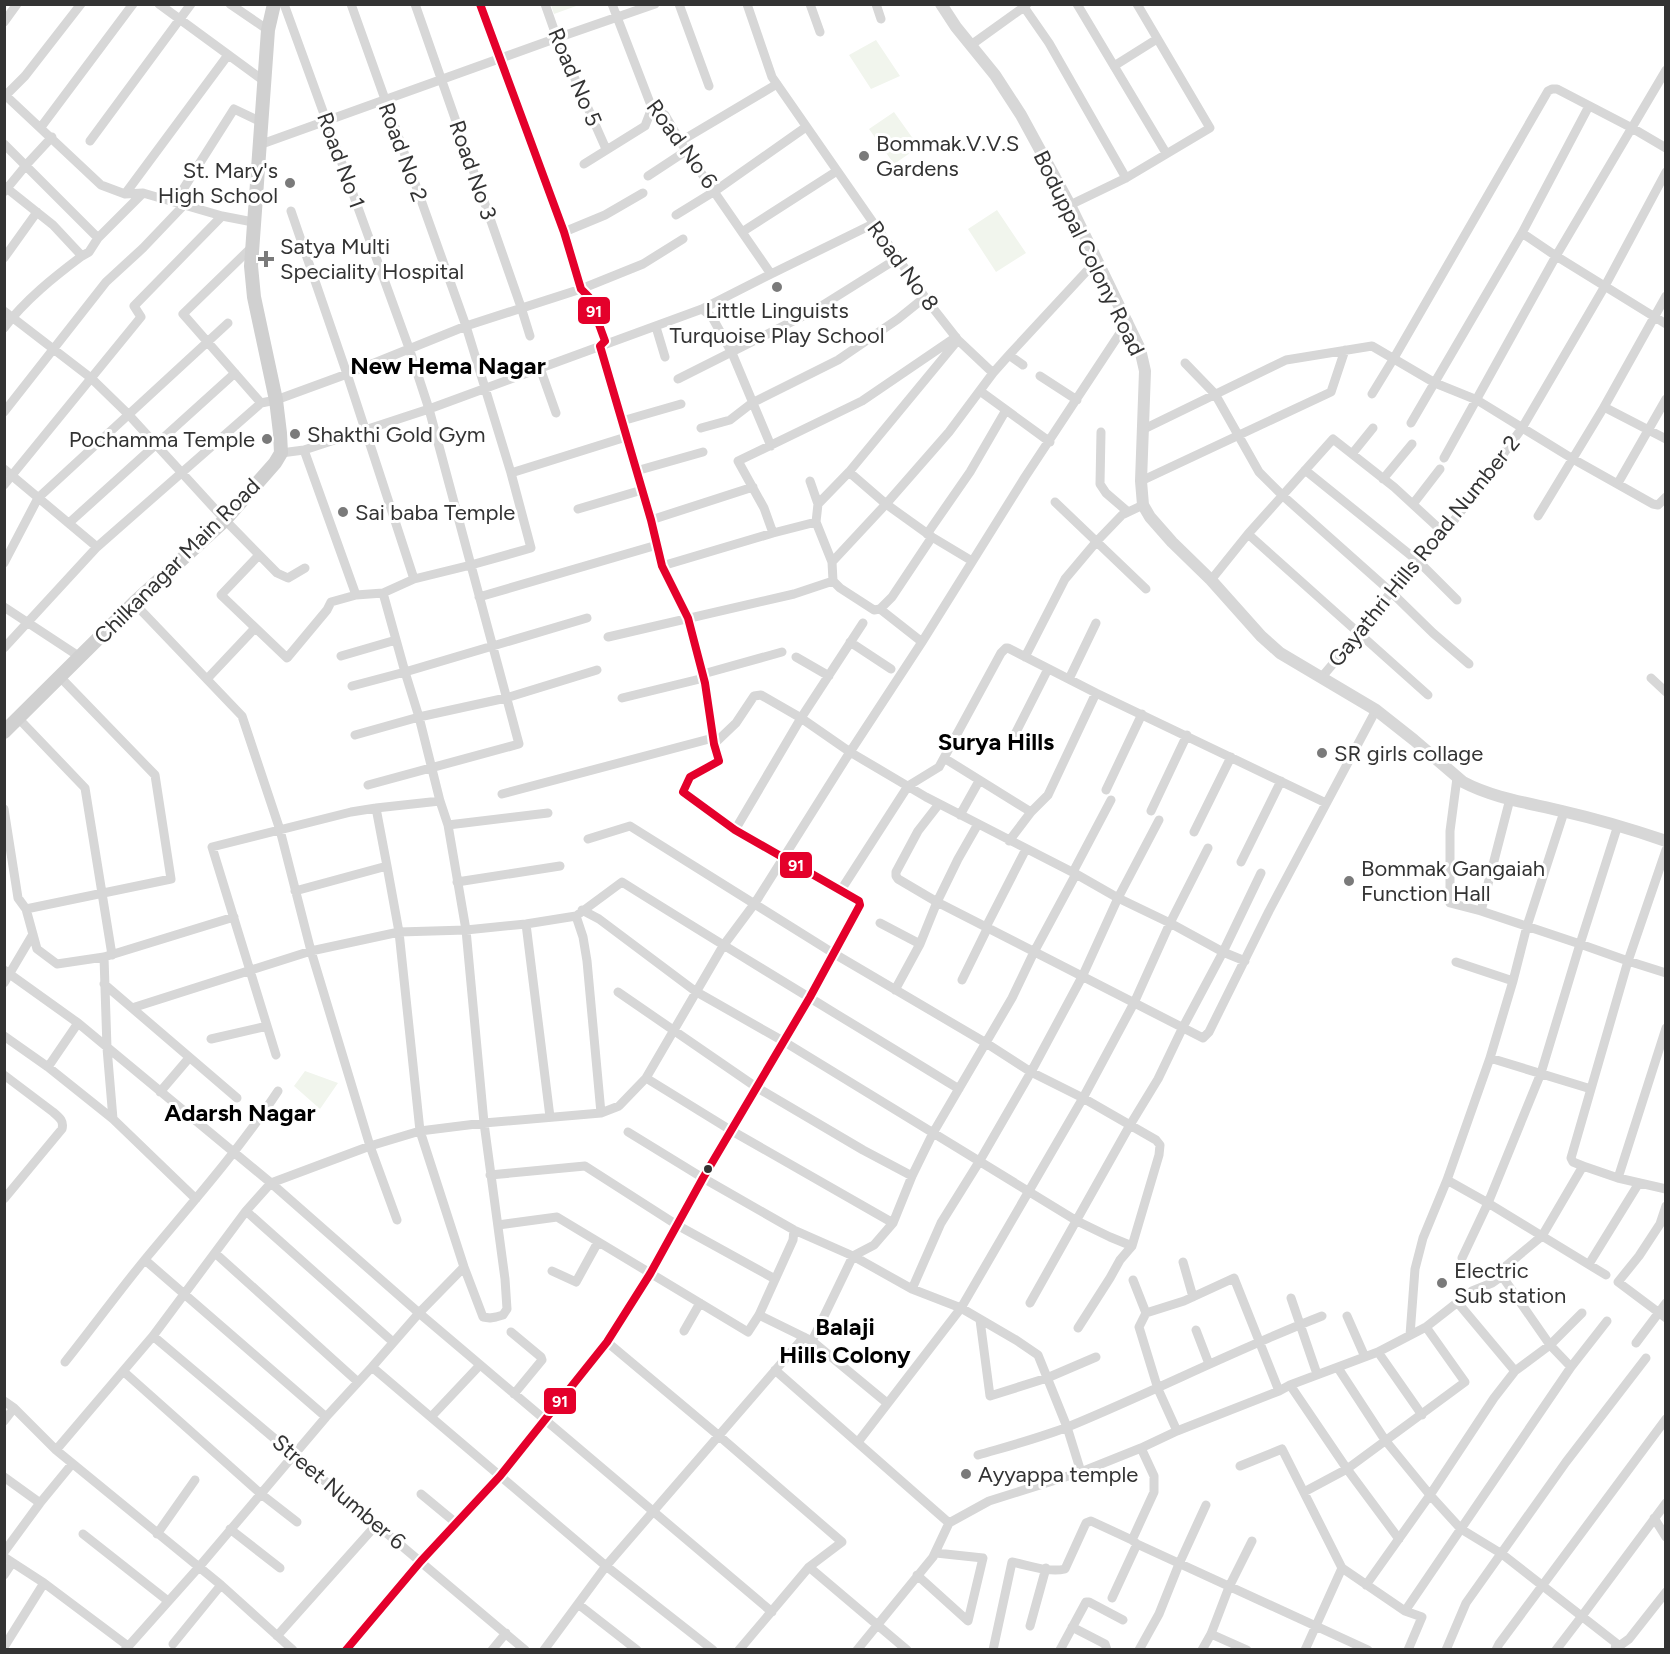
<svg xmlns="http://www.w3.org/2000/svg" width="1670" height="1654" viewBox="0 0 1670 1654" font-family="Figtree,sans-serif">
	<rect width="100%" height="100%" fill="#fff"/>
	<path fill="#f1f5ed" d="M579,5L554,14L551,5V4Z
		M876,40L900,76L871,89L849,55Z
		M894,112L919,147L894,164L869,129Z
		M997,210L1026,253L996,272L968,229Z
		M305,1071L338,1083L320,1109L294,1086Z"/>
	<g fill="none" stroke-linecap="round" stroke-linejoin="round">
		<path stroke="#d7d7d7" stroke-width="9" d="M159,4L264,81
			M230,4L268,30
			M415,4L521,307L530,336
			M545,4L557,38L606,149
			M612,4L652,108L665,115L686,151L771,274
			M679,4L709,86
			M747,4L772,77L929,303L958,340L849,472L818,504
			M810,4L820,32
			M876,4L881,19
			M1027,4L1024,7L1049,43L1126,178
			M1077,4L1166,153
			M4,22L17,4
			M971,45L1024,7
			M1114,66L1157,39
			M4,94L101,185L125,194L143,193L222,216L253,222
			M6,95L25,76L81,4
			M41,127L133,4
			M90,141L191,4
			M681,141L777,84
			M4,144L98,238L143,193
			M259,145L557,38L655,4
			M584,164L645,126L652,108
			M648,176L686,151
			M4,186L53,225L82,256C54,277 25,300 4,328
			M4,192L27,164L52,137
			M125,194L228,55
			M175,202L234,109L261,122
			M1070,205L1126,178L1210,128L1137,4
			M291,211L347,374L414,579
			M676,215L715,191L806,127
			M564,232L605,215L643,193
			M742,232L837,171
			M1522,233L1556,256L1666,324
			M251,248L183,314L261,403L276,400L347,374L466,326L581,289L643,264L683,239
			M82,256L89,252L98,238
			M4,258L37,212
			M1666,296L1604,407L1666,439
			M702,309L712,317L732,353L771,446
			M4,311L91,378L128,414L225,520L277,573L288,578L305,568
			M656,327L665,357
			M958,340L993,373
			M1009,355L1023,365
			M1185,363L1215,394L1259,472L1282,495L1391,592L1433,633L1469,664
			M540,368L556,413
			M1040,376L1077,400
			M678,379L815,310L898,258
			M980,391L1050,442
			M1372,394L1394,358L1548,91L1552,89H1557L1632,128L1666,148
			M4,412L106,282L143,248L184,205
			M622,421L681,404
			M1411,423L1522,233L1589,106
			M701,428L730,420L752,403L838,360L898,319L919,302L929,303
			M1144,429L1286,360L1372,346L1435,383L1477,400L1573,459L1653,504L1658,505L1666,497
			M1101,432L1100,484L1106,493L1128,512
			M304,450L356,595
			M281,453L304,450L429,409L409,348L284,4
			M1352,454L1373,428
			M1444,458L1556,256L1666,70
			M4,469L97,547
			M1305,470L1419,562L1457,600
			M636,471L703,452
			M849,472L886,504L932,537L972,561
			M511,473L626,437
			M1383,479L1412,444
			M810,481L818,504L816,522L832,562L833,581L840,588L874,610L880,609L922,642
			M1141,481L1331,392L1345,350
			M1618,483L1666,399
			M4,485L141,317L134,306L222,216
			M1055,502L1146,589
			M1413,504L1440,469
			M578,509L642,490
			M1538,516L1604,407
			M651,520L753,487
			M816,522L773,533L764,508L738,461L862,401L956,337
			M69,523L235,373
			M927,534L970,472L1006,410
			M1248,534L1428,695
			M259,555L221,595L287,658L327,610L331,602L356,595L383,593L414,579L471,565L531,548L511,473L466,326L351,4
			M832,562L886,504L949,432L993,373L1009,355L1097,260
			M4,563L38,498L228,323
			M662,566L773,533
			M1211,580L1248,534L1333,439L1394,487L1444,533
			M383,593L405,672L419,717L440,801L448,825L466,930L484,1123L505,1279L507,1309L503,1315L496,1317L490,1318L483,1317L464,1267L420,1131L399,932L387,866
			M479,597L657,545
			M134,603L242,716L280,830L311,951L370,1146L397,1220
			M4,607L80,657
			M880,609L892,597L932,537
			M608,637L794,594L833,581
			M850,642L891,669
			M4,648L97,547L261,403
			M341,656L396,640
			M796,657L829,676
			M1025,657L1065,579L1097,541L1122,515L1143,505
			M703,674L782,652
			M1321,678L1359,633L1391,592L1444,533L1473,496L1522,428L1605,286L1666,172
			M1651,678L1666,692
			M207,679L255,628
			M1069,679L1096,623
			M352,686L405,672L587,618
			M622,698L704,678
			M19,719L85,788L112,955
			M355,735L419,717L506,698L597,670
			M1012,740L1048,669
			M714,744L736,723L754,696L761,695L801,718L850,752L926,797L1076,874L1118,898L1170,923L1223,952L1245,961
			M944,758L1031,812
			M1457,778L1450,831V903L1481,911
			M368,785L519,744L429,409L702,309L771,274L873,224
			M1106,790L1142,714
			M502,794L713,738
			M1510,799L1481,911L1580,944L1628,961L1666,973
			M939,804L918,831L896,872V876L898,879L937,902L1203,1038L1209,1032L1269,911L1376,710
			M4,809L18,898L26,909L37,949L57,964L104,957L234,917
			M1151,811L1187,735
			M960,815L979,781
			M448,825L548,813
			M735,830L801,718L863,623
			M1194,832L1231,757
			M588,839L630,826L833,953L986,1043L1031,1072L1083,1098L1156,1140L1160,1145L1159,1155L1132,1246
			M1009,841L1031,812L1048,795L1096,693
			M1241,862L1281,781
			M1073,872L1111,800
			M457,882L560,866
			M841,890L908,786L939,767L1001,653L1006,648H1008L1096,693L1326,803
			M295,891L387,866L376,808L440,801
			M26,909L171,879L155,775L60,677
			M582,910L599,919L695,991L783,1041L1077,1221L1110,1237L1132,1246L1120,1260L1110,1278L1078,1328
			M576,916L583,937L587,961L601,1113
			M880,923L920,944
			M526,924L550,1117
			M986,927L1026,849
			M104,957L107,1048L113,1119
			M1456,962L1513,981
			M4,970L78,1023L271,1183L419,1313L372,1367
			M962,980L988,927
			M4,983L33,934
			M104,984L237,1098
			M895,990L920,944L937,902L958,859L978,824
			M618,992L756,1087L863,1150L912,1176
			M132,1008L311,951L399,932L466,930L526,924L576,916L622,882C733,952 847,1020 959,1089
			M4,1036L48,1067L113,1119L196,1199
			M211,1039L267,1026
			M276,1055L212,847L351,812L376,808
			M1490,1058L1591,1089
			M48,1067L78,1023
			M4,1075L53,1112C60,1118 64,1121 62,1129L4,1199
			M646,1078L723,946L755,903L850,752L922,642L1025,477L1128,321
			M160,1092L189,1058
			M628,1132L703,1178L794,1230L853,1256L912,1289L961,1308L1016,1340L1038,1355L1067,1427L1081,1472
			M1583,1166L1573,1162L1571,1158L1628,961L1666,850
			M490,1175L585,1166L677,1225L775,1279
			M1618,1178L1666,1028
			M1666,1206L1660,1224L1639,1256L1618,1282L1666,1318
			M246,1211L393,1342
			M498,1225L557,1217L748,1332L759,1315L793,1240L794,1230
			M215,1253L358,1382
			M1462,1258L1488,1203L1541,1073L1580,944L1618,825
			M145,1260L326,1417
			M1183,1262L1193,1297
			M1589,1264L1639,1183
			M464,1267L419,1313L772,1612
			M552,1271L576,1282L598,1242
			M1606,1275L1542,1236L1583,1166L1618,1178L1666,1189
			M1502,1276L1550,1345L1571,1367
			M1133,1280L1146,1313
			M912,1289L941,1223L979,1162L1031,1072L1082,977L1118,898L1159,820
			M1291,1298L1317,1374
			M1030,1303L1130,1125L1158,1079L1183,1027L1223,952L1261,873
			M1458,1303L1515,1371
			M759,1315L812,1341L887,1403
			M1347,1316L1365,1357
			M980,1320L990,1396L1047,1378L1096,1357
			M1196,1330L1209,1364
			M684,1331L700,1303
			M511,1332L541,1357L542,1360L514,1394
			M1410,1335L1415,1269L1423,1238L1447,1180L1490,1058L1513,981L1527,926L1564,812
			M153,1336L525,1650
			M812,1341L853,1256L874,1245L893,1223L912,1176L933,1133L1012,998L1034,952L1076,874
			M607,1342L718,1435L842,1542L809,1567L739,1650
			M1636,1343L1666,1303
			M1378,1352L1422,1415
			M65,1362C93,1327 119,1291 147,1257C192,1203 239,1150 278,1091
			M1338,1368L1385,1440L1430,1495L1461,1529L1502,1554L1616,1643L1615,1650
			M775,1370L949,1523
			M123,1371L261,1494L297,1522
			M1290,1385L1347,1469L1399,1539
			M4,1401L14,1408L56,1450L221,1585L293,1650
			M431,1417L480,1365
			M4,1421L14,1408
			M1177,1431L1158,1389L1139,1327L1146,1313L1184,1301L1234,1278L1279,1391
			M858,1442L961,1308L1083,1098L1134,1003L1170,923L1208,848
			M56,1450L153,1336L246,1211L271,1183L370,1146L420,1131L484,1123L601,1113L619,1106L646,1078L732,1131L893,1223
			M978,1455C1009,1446 1040,1438 1070,1426C1155,1391 1237,1349 1322,1316
			M1240,1466L1282,1449L1342,1568
			M4,1477L40,1503L72,1464
			M1304,1492L1347,1469L1465,1382L1426,1327
			M421,1494L456,1523
			M1654,1518L1666,1537
			M949,1523L989,1501L1081,1472L1141,1448L1177,1431L1279,1391L1290,1385L1378,1352L1426,1327L1472,1291L1492,1283L1502,1276L1506,1266L1542,1236L1488,1203L1447,1180
			M230,1529L280,1568
			M83,1534L168,1601
			M157,1534L195,1480
			M1132,1540L1154,1492V1476L1141,1448
			M4,1552L40,1503
			M4,1557L44,1583L128,1646
			M809,1567L907,1650
			M4,1575L12,1563
			M917,1575L968,1621L983,1558L936,1553
			M1366,1585L1430,1495L1494,1398L1515,1371L1550,1345L1582,1313
			M1112,1598L1137,1544
			M578,1604L637,1650
			M1405,1611L1571,1367L1607,1321
			M1030,1626L1046,1568
			M1072,1627L1105,1644L1107,1650
			M1211,1634L1247,1650
			M277,1636L377,1524
			M173,1644L221,1585
			M4,1647L44,1583
			M1615,1649L1629,1639L1666,1592
			M125,1650L199,1567L326,1417L372,1367L606,1566L713,1650
			M346,1650L421,1561L500,1476L607,1342L650,1274L703,1178L810,997L860,905L859,901L735,830L683,792L690,777L719,761L714,744L705,683L688,618L662,566L651,520L600,346L605,341L589,297L581,289L564,232L480,4
			M492,1650L506,1633
			M544,1650L606,1566L804,1337
			M857,1650L933,1557L949,1523
			M993,1650L1012,1562C1028,1565 1049,1573 1065,1569L1086,1523L1091,1521L1132,1540L1137,1544L1368,1650
			M1060,1650L1086,1602H1089L1123,1620
			M1139,1650L1159,1614L1179,1564L1206,1505
			M1202,1650L1211,1634L1229,1587L1252,1541
			M1305,1650L1342,1568L1405,1611L1422,1617L1408,1650
			M1446,1650L1466,1603L1566,1462L1646,1358
			M1496,1650L1499,1644L1666,1419
			M1556,1650L1582,1616L1666,1503"/>
		<path stroke="#d7d7d7" stroke-width="12" d="M941,4L956,27L995,75L1021,115L1070,205L1140,349L1145,371L1141,481L1143,505L1150,517L1172,542L1211,580L1261,636L1280,653L1376,710L1414,740L1463,782C1493,798 1529,803 1562,811C1597,819 1631,829 1666,841"/>
		<path stroke="#d0d0d0" stroke-width="14" d="M4,732L134,603L225,520L275,463L281,453L280,433L276,400L254,297L251,266L268,30L274,4"/>
		<g stroke="#fff" stroke-width="12">
			<path id="bus-1" d="M346,1650L421,1561L500,1476L607,1342L650,1274L703,1178L810,997L860,905L859,901L735,830L683,792L690,777L719,761L714,744L705,683L688,618L662,566L651,520L600,346L605,341L589,297L581,289L564,232L480,4"/>
		</g>
		<use href="#bus-1" stroke="#e4002b" stroke-width="8"/>
	</g>
	<g fill="#7a7a7a" stroke="#fff" stroke-width="2">
		<circle cx="864" cy="156" r="6"/>
		<circle cx="290" cy="183" r="6"/>
		<path d="M263 250h6v6h6v6h-6v6h-6v-6h-6v-6h6z"/>
		<circle cx="777" cy="287" r="6"/>
		<circle cx="295" cy="434" r="6"/>
		<circle cx="267" cy="439" r="6"/>
		<circle cx="343" cy="512" r="6"/>
		<circle cx="1322" cy="753" r="6"/>
		<circle cx="1349" cy="881" r="6"/>
		<circle cx="1442" cy="1283" r="6"/>
		<circle cx="966" cy="1474" r="6"/>
	</g>
	<circle fill="#333" stroke="#fff" stroke-width="2" cx="708" cy="1169" r="5"/>
	<g text-anchor="middle" dominant-baseline="central" stroke-width="6" stroke-linejoin="round" paint-order="stroke">
		<g font-size="22" fill="#333" stroke="#fff">
			<text transform="translate(575 77) rotate(67)">Road No 5</text>
			<text transform="translate(682 144) rotate(54)">Road No 6</text>
			<text transform="translate(403 152) rotate(70)">Road No 2</text>
			<text transform="translate(341 160) rotate(70)">Road No 1</text>
			<text transform="translate(473 170) rotate(71)">Road No 3</text>
			<text transform="translate(1089 253) rotate(64)">Boduppal Colony Road</text>
			<text transform="translate(903 266) rotate(54)">Road No 8</text>
			<text transform="translate(1424 551) rotate(-51)">Gayathri Hills Road Number 2</text>
			<text transform="translate(177 561) rotate(-45)">Chilkanagar Main Road</text>
			<text transform="translate(339 1492) rotate(40)">Street Number 6</text>
		</g>
		<g font-size="22" fill="#333" stroke="#fff" text-anchor="start">
			<text x="876" y="143">Bommak.V.V.S<tspan x="876" dy="25">Gardens</tspan></text>
			<text x="278" y="170" text-anchor="end">St. Mary's<tspan x="278" dy="25">High School</tspan></text>
			<text x="280" y="246">Satya Multi<tspan x="280" dy="25">Speciality Hospital</tspan></text>
			<text x="777" y="310" text-anchor="middle">Little Linguists<tspan x="777" dy="25">Turquoise Play School</tspan></text>
			<text x="307" y="434">Shakthi Gold Gym</text>
			<text x="255" y="439" text-anchor="end">Pochamma Temple</text>
			<text x="355" y="512">Sai baba Temple</text>
			<text x="1334" y="753">SR girls collage</text>
			<text x="1361" y="868">Bommak Gangaiah<tspan x="1361" dy="25">Function Hall</tspan></text>
			<text x="1454" y="1270">Electric<tspan x="1454" dy="25">Sub station</tspan></text>
			<text x="978" y="1474">Ayyappa temple</text>
		</g>
		<g font-size="24" font-weight="bold" fill="#000" stroke="#fff">
			<text x="448" y="365">New Hema Nagar</text>
			<text x="996" y="741">Surya Hills</text>
			<text x="240" y="1112">Adarsh Nagar</text>
			<text x="845" y="1326">Balaji<tspan x="845" dy="28">Hills Colony</tspan></text>
		</g>
	</g>
	<g stroke="#fff" stroke-width="2">
		<rect x="577" y="296" width="34" height="29" rx="6" fill="#e4002b"/>
		<rect x="779" y="851" width="34" height="28" rx="6" fill="#e4002b"/>
		<rect x="543" y="1387" width="34" height="28" rx="6" fill="#e4002b"/>
	</g>
	<g font-size="16" text-anchor="middle" font-weight="bold" fill="#fff">
		<text x="594" y="317">91</text>
		<text x="796" y="871">91</text>
		<text x="560" y="1407">91</text>
	</g>
	<rect width="1670" height="1654" fill="none" stroke="#333333" stroke-width="12"/>
</svg>
